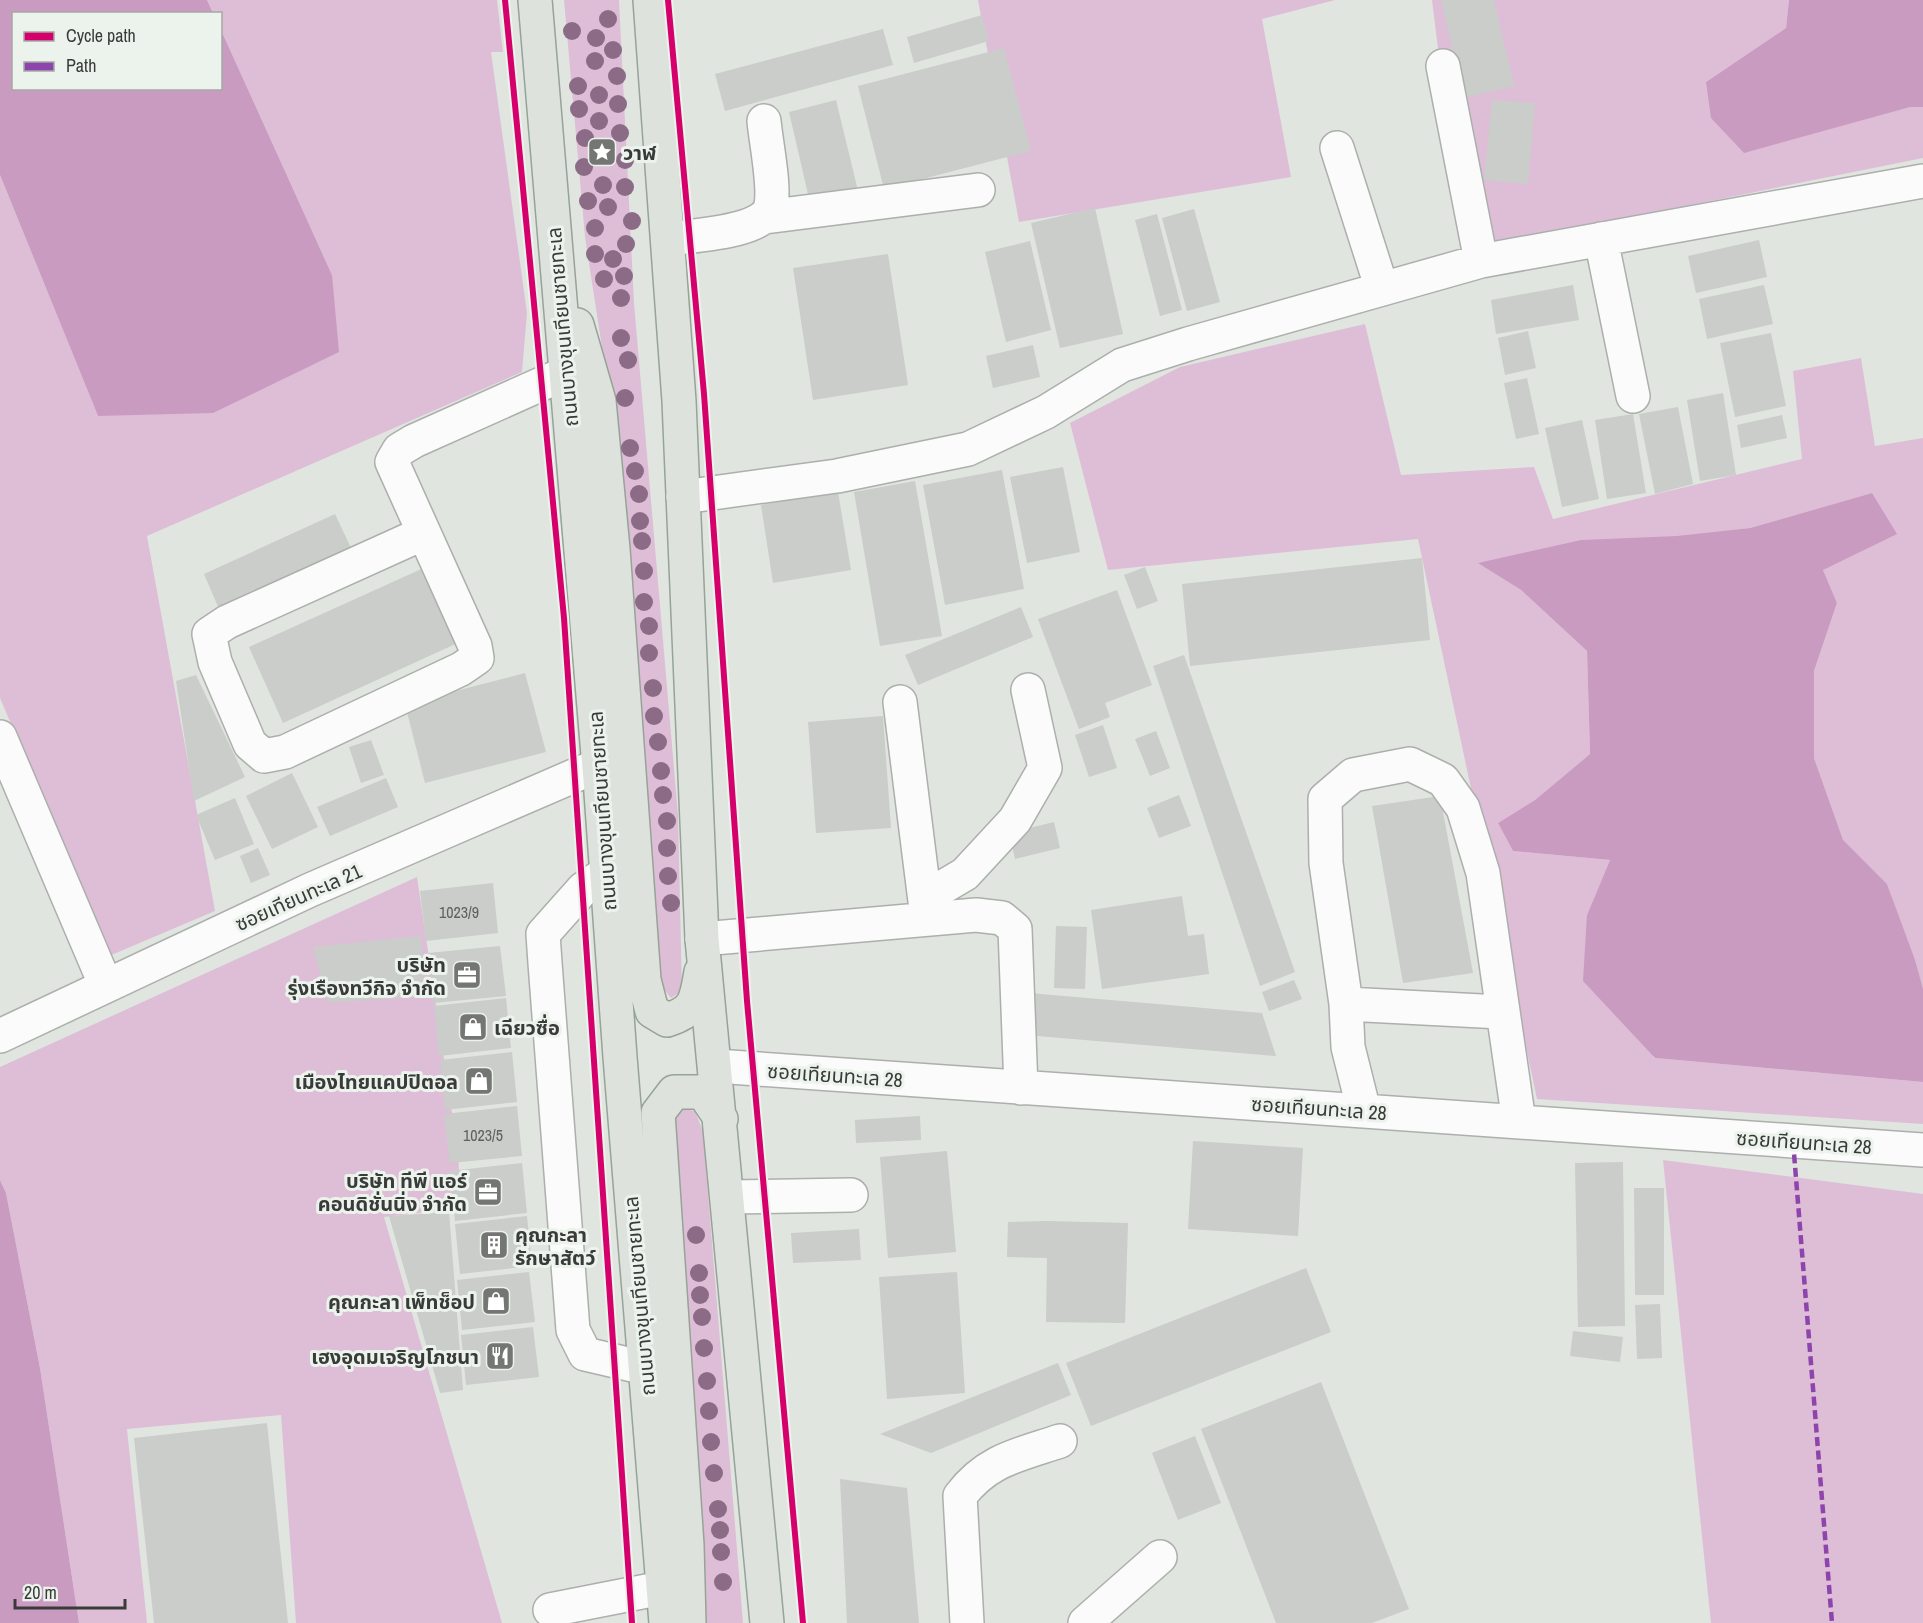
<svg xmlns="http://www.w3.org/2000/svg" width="1923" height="1623" viewBox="0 0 1923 1623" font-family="'Archivo Narrow','Noto Sans Thai',sans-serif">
	<rect width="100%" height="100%" fill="#e0e5e0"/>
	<path fill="#debed7" d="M207,0H497L503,52H491L527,313L522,372L147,536L215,911L109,956L0,698V175L98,416L332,275L221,30L220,14L213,13Z
		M564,0H619L634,303L678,815L682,991L671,998L662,987L615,432L585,237Z
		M978,0H1335L1262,19L1291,177L1019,222Z
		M1432,0H1789L1786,28L1706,82L1923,107V158L1463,251Z
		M1365,324L1401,475L1534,467L1553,519L1802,459L1793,371L1861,358L1875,446L1923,438V989L1887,884L1843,841L1814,758V671L1837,603L1823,570L1872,493L1750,528L1479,563L1521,590L1587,651L1590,754L1535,800L1498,823L1513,851L1610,860L1587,915L1654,1058L1923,1082V1124L1537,1099L1418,539L1108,570L1070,423L1180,367Z
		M417,877L458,1153L461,1208L384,1217L502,1623H296L281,1415L127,1429L147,1623H79L40,1368L6,1193L0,1180V1067Z
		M679,1108L695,1111L703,1132L743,1623H702L669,1120Z
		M1663,1160L1923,1194V1623H1711Z"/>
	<path fill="#ca9bc0" d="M0,0H207L213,13L14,14V88H220L221,30L332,275L339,352L213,413L98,416L0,175Z
		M1789,0H1923V107H1910L1744,153L1711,118L1706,82L1786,28Z
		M1872,493L1897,534L1823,570L1837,603L1814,671V758L1843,840L1887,884L1915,960L1923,989V1082L1655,1058L1583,981L1587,915L1610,860L1513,851L1498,823L1535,800L1590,754L1587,651L1521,590L1478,563L1581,540L1677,536L1750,528Z
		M0,1180L6,1193L40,1368L79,1623H0Z"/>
	<path fill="#cacdca" d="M1441,0H1494L1514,86L1464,98Z
		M982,15L989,41L914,63L907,37Z
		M883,29L893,65L725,111L715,74Z
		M1004,48L1031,151L884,189L858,86Z
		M836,100L859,195L811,207L789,112Z
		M1492,100L1535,103L1528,184L1484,180Z
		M1095,208L1123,334L1060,348L1031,223Z
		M1194,209L1220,302L1187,311L1162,218Z
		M1157,214L1182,310L1160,316L1135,220Z
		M1759,240L1767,277L1696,293L1688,256Z
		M1030,241L1051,330L1006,342L985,252Z
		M888,254L908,385L813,400L793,268Z
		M1573,285L1579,320L1496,334L1491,300Z
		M1764,285L1773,324L1707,339L1699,299Z
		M1528,331L1536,368L1505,375L1498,338Z
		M1771,333L1786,406L1735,417L1720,343Z
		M1033,345L1040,377L993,388L986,356Z
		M1527,378L1539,434L1516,439L1504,383Z
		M1723,393L1736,475L1700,481L1687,400Z
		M1678,407L1693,484L1655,494L1639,414Z
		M1633,414L1646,493L1607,499L1595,420Z
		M1782,415L1787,438L1741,448L1737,425Z
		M1582,420L1599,499L1562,507L1545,428Z
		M1063,467L1080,552L1027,563L1010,477Z
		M1002,470L1024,589L945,605L923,485Z
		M915,481L942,636L880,646L854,492Z
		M838,492L851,570L773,583L761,505Z
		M335,514L351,548L219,609L204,574Z
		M1422,558L1430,640L1190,666L1182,584Z
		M428,566L462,641L283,723L249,647Z
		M1145,567L1158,601L1137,609L1124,575Z
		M1117,590L1152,685L1105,703L1110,717L1079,729L1038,619Z
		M1021,607L1033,637L918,685L905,655Z
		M1184,655L1295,972L1260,986L1153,666Z
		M525,673L546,752L425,783L405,704Z
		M196,675L245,777L194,801L176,681Z
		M883,716L891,828L816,833L808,722Z
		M1103,725L1117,768L1089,777L1075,735Z
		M1156,731L1170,768L1150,776L1135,739Z
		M371,740L384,775L361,783L349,747Z
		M292,773L318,827L272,849L246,796Z
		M386,778L398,807L330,836L317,807Z
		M1179,795L1191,826L1159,838L1147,808Z
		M1440,796L1473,973L1403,983L1372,806Z
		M235,798L254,844L215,860L196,815Z
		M1054,822L1060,848L1015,859L1009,833Z
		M258,848L270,875L251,883L240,856Z
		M493,883L498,933L426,941L420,891Z
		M1182,896L1188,936L1204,934L1209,974L1102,989L1091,910Z
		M1056,926L1087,927L1085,989L1054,988Z
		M421,936L426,996L328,1003L313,947Z
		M500,946L506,996L433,1003L428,953Z
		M1294,980L1302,999L1269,1011L1262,992Z
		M1029,993L1262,1013L1276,1056L1025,1035Z
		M506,998L511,1048L439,1056L434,1006Z
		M512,1052L517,1102L445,1110L440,1060Z
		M517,1106L522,1156L450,1163L444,1114Z
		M920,1116L921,1140L856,1143L855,1120Z
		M1193,1141L1303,1148L1298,1236L1188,1229Z
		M947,1151L956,1252L888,1258L880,1157Z
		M1623,1162L1625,1326L1578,1327L1575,1163Z
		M522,1163L527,1213L455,1221L450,1171Z
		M1634,1188H1664V1295H1635Z
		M449,1212L463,1390L440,1393L389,1216Z
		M527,1216L532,1266L460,1274L455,1224Z
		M1047,1221L1128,1223L1125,1323L1046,1322L1047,1258L1007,1257L1008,1222Z
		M859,1229L861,1260L793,1263L791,1233Z
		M1306,1268L1331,1332L1091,1426L1066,1363Z
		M529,1272L535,1322L462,1330L457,1280Z
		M957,1272L965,1393L887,1399L879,1277Z
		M1660,1304L1662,1358L1637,1359L1635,1305Z
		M533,1327L539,1377L466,1385L461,1335Z
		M1573,1331L1623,1337L1620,1362L1570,1356Z
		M1058,1363L1071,1395L931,1453L880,1434Z
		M1321,1382L1409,1609L1372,1623H1276L1201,1429Z
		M267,1423L288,1623H154L134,1438Z
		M1195,1436L1221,1503L1178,1520L1152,1453Z
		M840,1479L907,1488L919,1623H847Z"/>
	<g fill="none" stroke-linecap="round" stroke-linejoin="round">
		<g stroke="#acafac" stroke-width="36">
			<path id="minor" d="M1337,148L1382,289
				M765,217L978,190
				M669,239C692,235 767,233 771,205C775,185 766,143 764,121
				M1601,239L1633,396
				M1481,261L1923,181
				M683,497L837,476L968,449L1046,412L1122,365L1188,344L1481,261L1443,66
				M424,533L227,622L209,634L215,662L250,744L264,756L285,752L461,669L477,658L475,646L392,462L399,450L414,441L566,373
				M900,702L927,917
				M0,737L106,986
				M607,872L583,889L543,934L545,963L573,1330L585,1354L645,1368
				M926,897L965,874L1015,820L1045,768L1028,690
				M702,939L976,915L1002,918L1015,929L1021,1088
				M1346,1004L1501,1012
				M0,1036L310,890L599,765
				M716,1066L1923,1150
				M1364,1111L1348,1047L1346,1004L1326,863L1325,799L1353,775L1410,764L1443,780L1463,808L1483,873L1519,1122
				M728,1197L851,1195
				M550,1610L662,1588
				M967,1623L960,1496C987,1460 1018,1455 1060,1441
				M1085,1623L1160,1557"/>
		</g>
		<g stroke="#96a398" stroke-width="36">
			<path id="major" d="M535,0L600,779L620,1057L666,1623
				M650,0L679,401L702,939L767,1623
				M577,325L599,401L613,549L644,980L652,1011L667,1020C696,1011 696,1000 701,972
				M689,1623L687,1545L658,1113L674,1092H703L721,1119"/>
		</g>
		<use href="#minor" stroke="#fafbfa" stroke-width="33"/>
		<use href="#major" stroke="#dde2dd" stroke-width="33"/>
		<path stroke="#8e44ad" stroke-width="4.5" stroke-dasharray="9 4.5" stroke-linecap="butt" d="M1793,1141L1832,1623"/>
		<g stroke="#ecf3ed" stroke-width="10">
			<path id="cycleway" d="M505,0L564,618L632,1623
				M668,0L704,394L747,1001L803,1623"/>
		</g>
		<use href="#cycleway" stroke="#d6006c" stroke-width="6"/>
	</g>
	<g fill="#8c6b87">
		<circle cx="608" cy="19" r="9"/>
		<circle cx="572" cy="31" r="9"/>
		<circle cx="596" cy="38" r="9"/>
		<circle cx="613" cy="50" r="9"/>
		<circle cx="595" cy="61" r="9"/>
		<circle cx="617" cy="76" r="9"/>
		<circle cx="578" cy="86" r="9"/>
		<circle cx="599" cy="95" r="9"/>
		<circle cx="618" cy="104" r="9"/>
		<circle cx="579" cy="109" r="9"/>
		<circle cx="599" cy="121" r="9"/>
		<circle cx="620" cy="133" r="9"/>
		<circle cx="585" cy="138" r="9"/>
		<circle cx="625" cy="160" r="9"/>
		<circle cx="584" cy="167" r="9"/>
		<circle cx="603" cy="185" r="9"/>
		<circle cx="625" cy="187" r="9"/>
		<circle cx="588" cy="201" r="9"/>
		<circle cx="608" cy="207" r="9"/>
		<circle cx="632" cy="221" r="9"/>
		<circle cx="595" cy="228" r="9"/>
		<circle cx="626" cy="244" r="9"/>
		<circle cx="595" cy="254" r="9"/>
		<circle cx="613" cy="259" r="9"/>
		<circle cx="624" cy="276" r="9"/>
		<circle cx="604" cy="279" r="9"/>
		<circle cx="621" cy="298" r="9"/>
		<circle cx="621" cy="338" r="9"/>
		<circle cx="628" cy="360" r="9"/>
		<circle cx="625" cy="398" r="9"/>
		<circle cx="630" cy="448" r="9"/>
		<circle cx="635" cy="471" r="9"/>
		<circle cx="639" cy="494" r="9"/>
		<circle cx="640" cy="521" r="9"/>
		<circle cx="642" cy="541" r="9"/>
		<circle cx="644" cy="571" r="9"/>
		<circle cx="644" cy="602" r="9"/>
		<circle cx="649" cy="626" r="9"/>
		<circle cx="649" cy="653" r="9"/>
		<circle cx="653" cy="688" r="9"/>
		<circle cx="654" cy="716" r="9"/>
		<circle cx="658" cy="742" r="9"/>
		<circle cx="661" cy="771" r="9"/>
		<circle cx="663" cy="795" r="9"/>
		<circle cx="667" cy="821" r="9"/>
		<circle cx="667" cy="848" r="9"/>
		<circle cx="668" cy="876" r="9"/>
		<circle cx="671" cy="903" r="9"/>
		<circle cx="696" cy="1235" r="9"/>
		<circle cx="699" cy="1273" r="9"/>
		<circle cx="700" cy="1295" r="9"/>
		<circle cx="702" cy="1317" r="9"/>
		<circle cx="704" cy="1348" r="9"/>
		<circle cx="707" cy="1381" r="9"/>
		<circle cx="709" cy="1411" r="9"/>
		<circle cx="711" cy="1442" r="9"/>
		<circle cx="714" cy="1473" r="9"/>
		<circle cx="718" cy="1509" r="9"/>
		<circle cx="720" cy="1530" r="9"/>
		<circle cx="721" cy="1552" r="9"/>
		<circle cx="723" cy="1582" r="9"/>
	</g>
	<defs>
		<g id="sight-square" transform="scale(1.5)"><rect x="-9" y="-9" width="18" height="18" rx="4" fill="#737673" stroke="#ecf3ed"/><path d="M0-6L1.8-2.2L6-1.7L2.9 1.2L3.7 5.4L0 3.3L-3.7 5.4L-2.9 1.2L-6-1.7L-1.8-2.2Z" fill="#fff"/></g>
		<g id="office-square" transform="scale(1.5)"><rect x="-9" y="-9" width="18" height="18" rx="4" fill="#737673" stroke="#ecf3ed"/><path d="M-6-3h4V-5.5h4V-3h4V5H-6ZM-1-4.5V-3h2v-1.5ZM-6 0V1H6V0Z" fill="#fff"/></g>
		<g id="shop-square" transform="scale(1.5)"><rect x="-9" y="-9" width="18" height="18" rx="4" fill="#737673" stroke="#ecf3ed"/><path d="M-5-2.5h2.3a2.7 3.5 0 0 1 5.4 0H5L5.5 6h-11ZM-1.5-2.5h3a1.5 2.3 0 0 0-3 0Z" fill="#fff"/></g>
		<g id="building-square" transform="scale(1.5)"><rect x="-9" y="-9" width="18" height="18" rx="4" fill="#737673" stroke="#ecf3ed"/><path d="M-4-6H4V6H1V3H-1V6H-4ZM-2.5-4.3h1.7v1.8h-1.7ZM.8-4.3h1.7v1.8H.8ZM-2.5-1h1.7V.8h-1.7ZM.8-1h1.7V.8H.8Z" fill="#fff"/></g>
		<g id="restaurant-square" transform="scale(1.5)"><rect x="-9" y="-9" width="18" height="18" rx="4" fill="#737673" stroke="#ecf3ed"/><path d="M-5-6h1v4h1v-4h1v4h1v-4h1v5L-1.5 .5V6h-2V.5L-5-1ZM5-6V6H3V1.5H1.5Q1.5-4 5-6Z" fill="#fff"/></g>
	</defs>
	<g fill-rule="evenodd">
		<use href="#sight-square" x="602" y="152"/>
		<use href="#office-square" x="467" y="975"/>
		<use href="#shop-square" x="473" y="1027"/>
		<use href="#shop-square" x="479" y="1081"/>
		<use href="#office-square" x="488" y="1192"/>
		<use href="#building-square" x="494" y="1245"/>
		<use href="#shop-square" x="496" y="1301"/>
		<use href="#restaurant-square" x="500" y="1356"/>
	</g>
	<g text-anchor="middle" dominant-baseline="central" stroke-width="6" stroke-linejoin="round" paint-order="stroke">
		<g font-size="16" fill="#5f615f">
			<text x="459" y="912">1023/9</text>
			<text x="483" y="1135">1023/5</text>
		</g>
		<g font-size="20" font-weight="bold" fill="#393b39" stroke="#ecf3ed" text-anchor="end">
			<text x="623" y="152" text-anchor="start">วาฬ</text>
			<text x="446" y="964">บริษัท<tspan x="446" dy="23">รุ่งเรืองทวีกิจ จำกัด</tspan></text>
			<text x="494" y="1027" text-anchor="start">เฉียวซื่อ</text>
			<text x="458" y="1081">เมืองไทยแคปปิตอล</text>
			<text x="467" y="1180">บริษัท ทีพี แอร์<tspan x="467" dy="23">คอนดิชั่นนิ่ง จำกัด</tspan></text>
			<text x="515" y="1234" text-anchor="start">คุณกะลา<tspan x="515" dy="23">รักษาสัตว์</tspan></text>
			<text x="475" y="1301">คุณกะลา เพ็ทช็อป</text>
			<text x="479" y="1356">เฮงอุดมเจริญโภชนา</text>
		</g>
		<g font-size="20" fill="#393b39" stroke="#ecf3ed">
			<text transform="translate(562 327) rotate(-95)">ถนนบางขุนเทียนชายทะเล</text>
			<text transform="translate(602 811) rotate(-94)">ถนนบางขุนเทียนชายทะเล</text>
			<text transform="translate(298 897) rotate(-24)">ซอยเทียนทะเล 21</text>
			<text transform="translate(835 1075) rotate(4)">ซอยเทียนทะเล 28</text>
			<text transform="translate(1319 1108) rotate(4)">ซอยเทียนทะเล 28</text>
			<text transform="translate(1804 1142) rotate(4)">ซอยเทียนทะเล 28</text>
			<text transform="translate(639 1296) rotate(-95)">ถนนบางขุนเทียนชายทะเล</text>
		</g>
	</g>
	<rect x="12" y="12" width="210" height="78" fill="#ecf3ed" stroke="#a4a9a5" stroke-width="1.5"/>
	<rect x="24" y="32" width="30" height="9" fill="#d6006c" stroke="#a4a9a5" stroke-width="1.5"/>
	<text x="66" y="42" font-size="18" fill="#393b39">Cycle path</text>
	<rect x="24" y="62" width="30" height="9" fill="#8e44ad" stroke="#a4a9a5" stroke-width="1.5"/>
	<text x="66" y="72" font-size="18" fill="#393b39">Path</text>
	<path d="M15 1599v9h110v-9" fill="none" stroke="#393b39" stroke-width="3"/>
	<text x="24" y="1599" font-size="18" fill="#393b39" stroke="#ecf3ed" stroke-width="4.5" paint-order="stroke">20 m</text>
</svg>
